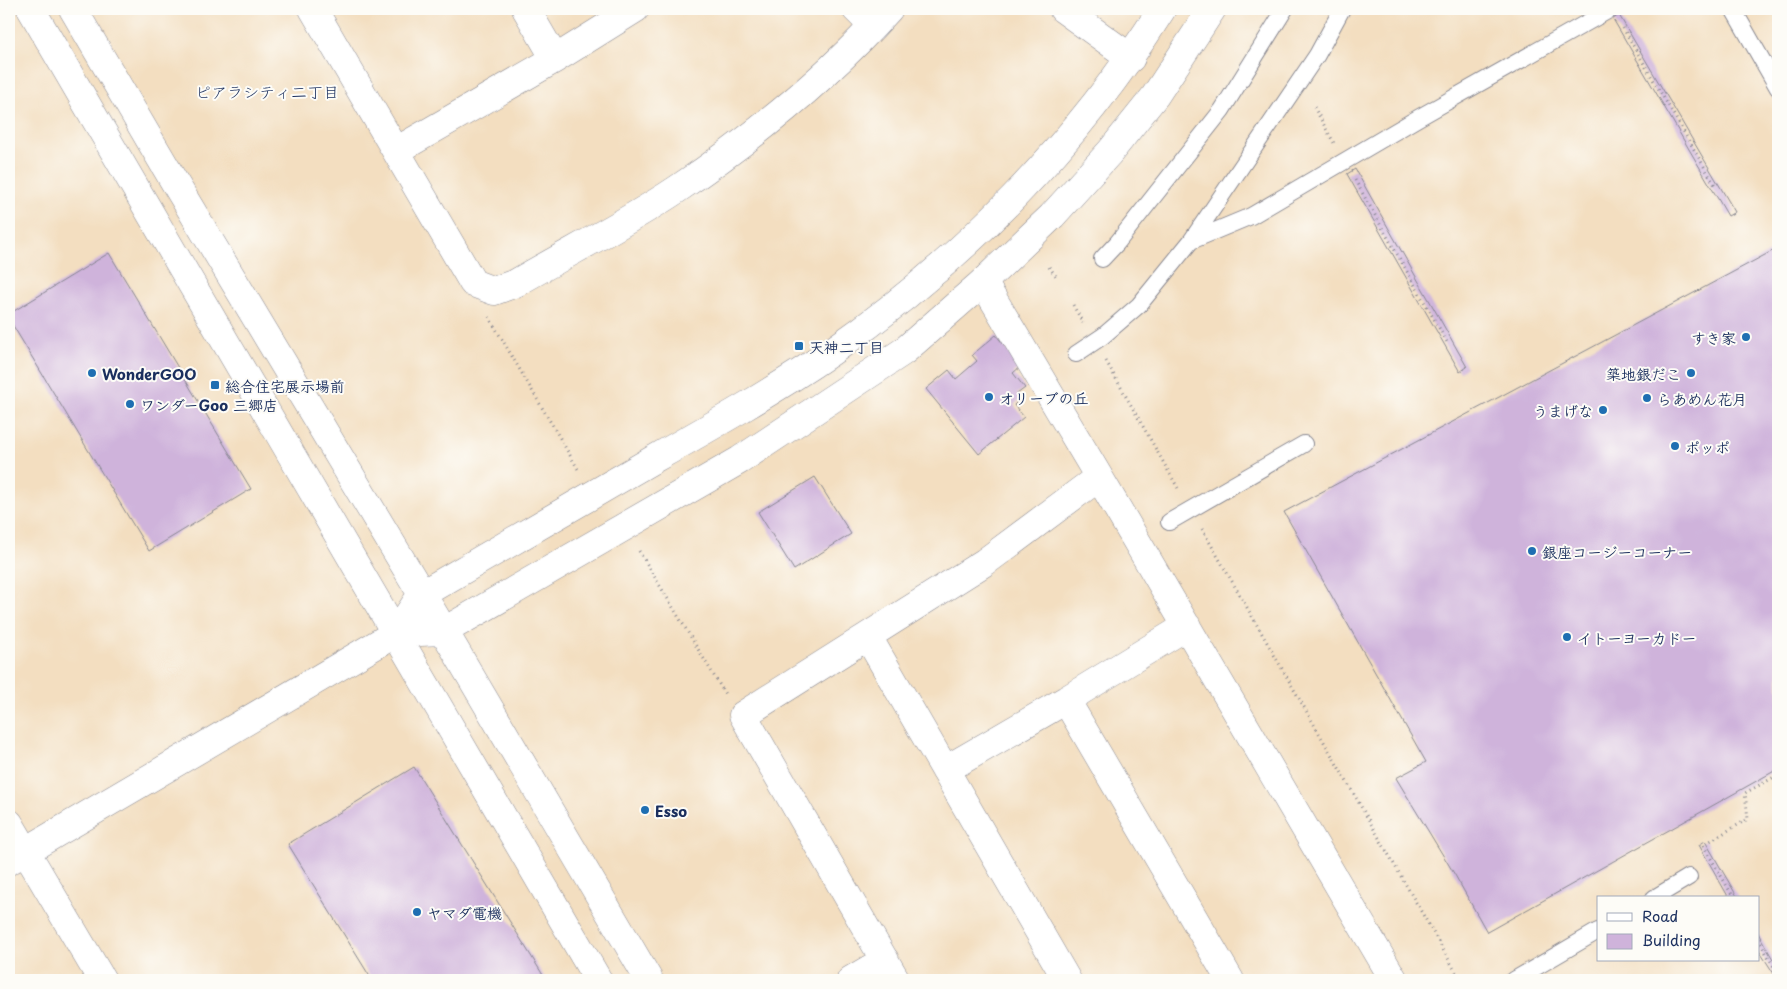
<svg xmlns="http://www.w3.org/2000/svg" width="1787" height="989" viewBox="0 0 1787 989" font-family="'Playpen Sans','Klee One',sans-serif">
	<rect width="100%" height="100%" fill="#fdfcf7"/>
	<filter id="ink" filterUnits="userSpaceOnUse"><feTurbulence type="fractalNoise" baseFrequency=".02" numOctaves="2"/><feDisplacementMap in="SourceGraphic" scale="10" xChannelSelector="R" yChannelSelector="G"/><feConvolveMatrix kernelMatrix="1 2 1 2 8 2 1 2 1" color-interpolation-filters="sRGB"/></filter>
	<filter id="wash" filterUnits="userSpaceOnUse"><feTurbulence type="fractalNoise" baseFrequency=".0096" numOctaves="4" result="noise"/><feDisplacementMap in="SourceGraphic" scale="20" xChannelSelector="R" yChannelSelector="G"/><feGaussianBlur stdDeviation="1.12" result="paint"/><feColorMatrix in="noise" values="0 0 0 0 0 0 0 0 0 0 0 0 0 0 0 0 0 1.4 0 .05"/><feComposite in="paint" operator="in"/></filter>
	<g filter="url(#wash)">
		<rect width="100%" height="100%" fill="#f3dec0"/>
		<g id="blocks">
			<path fill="#cfb3db" d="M1619,15L1735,212L1728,216L1613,19Z
				M1355,169L1467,367L1460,372L1347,174Z
				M1778,248V769L1487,932L1455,875L1396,778L1426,762L1284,512Z
				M109,253L251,489L149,551L9,319V314Z
				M996,335L1021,366L1013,373L1025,388L1017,394L1021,398L1014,405L1024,417L979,454L926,389L949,370L956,379L977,361L972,355Z
				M815,477L851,534L794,570L758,512Z
				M414,767L546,980H372L288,844Z
				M1705,841L1738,898H1729L1699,845Z
				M1758,933L1778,968V980L1758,949Z"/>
		</g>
	</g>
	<g filter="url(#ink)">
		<use href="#blocks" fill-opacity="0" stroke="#87868f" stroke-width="1"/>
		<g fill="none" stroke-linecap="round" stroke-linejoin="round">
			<g stroke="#87868f" stroke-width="18">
				<path id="service" d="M1733,9L1778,88
					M1191,241L1317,55L1342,9
					M1102,259L1117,243L1222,110L1285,9
					M1076,354L1103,336L1139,305L1191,241L1251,216L1418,118L1611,9
					M1169,522L1304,444
					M1654,898L1689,877
					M1514,980L1598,931"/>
			</g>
			<g stroke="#87868f" stroke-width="29">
				<path id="minor" d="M313,9L473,283L494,291L516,283C569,252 625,224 676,190C755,137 826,79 889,9
					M526,9L555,59
					M856,9L873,26
					M1063,9L1131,58
					M396,151L555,59L635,9
					M983,282L1099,477
					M868,637L1067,980
					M1066,700L1230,980
					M945,770L1066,700L1187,626
					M9,823L102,980
					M9,861L396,633
					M851,980L885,960
					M896,980L743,715L985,562L1099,477L1394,980"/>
			</g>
			<g stroke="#87868f" stroke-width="29">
				<path id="tertiary" d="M31,9L598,980
					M73,9L175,183L444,631L649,980
					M396,633L444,631L740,460L904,351L983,282L1052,216L1110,152L1155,96L1212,9
					M396,633L422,594C499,549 577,504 654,459C714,425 774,391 831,352C962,261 1077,144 1162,9"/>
			</g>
			<path stroke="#87868f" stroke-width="3" stroke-dasharray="1 4" stroke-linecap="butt" d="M1623,28L1716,187
				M1314,107L1334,143
				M1355,180L1447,342
				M1732,214L1734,217
				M1049,267L1056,276
				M1073,305L1083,323
				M489,317L578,469
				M1106,361L1179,490
				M1202,529L1457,974
				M639,551L725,694
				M1734,898L1703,845L1748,819L1745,793L1778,775
				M1758,939L1778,974"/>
			<use href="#service" stroke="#fff" stroke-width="16"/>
			<use href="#minor" stroke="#fff" stroke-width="28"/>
			<use href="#tertiary" stroke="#fff" stroke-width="28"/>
		</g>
	</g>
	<g fill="#1f6fb2" stroke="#fdfcf7" stroke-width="2">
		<circle cx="1746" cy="337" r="5"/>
		<rect x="794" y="341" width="10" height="10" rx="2.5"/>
		<circle cx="92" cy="373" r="5"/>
		<circle cx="1691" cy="373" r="5"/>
		<rect x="210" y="380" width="10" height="10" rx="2.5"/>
		<circle cx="989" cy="397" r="5"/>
		<circle cx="1647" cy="398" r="5"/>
		<circle cx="130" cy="404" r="5"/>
		<circle cx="1603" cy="410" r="5"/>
		<circle cx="1675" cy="446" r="5"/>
		<circle cx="1532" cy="551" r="5"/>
		<circle cx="1567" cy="637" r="5"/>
		<circle cx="645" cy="810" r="5"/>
		<circle cx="417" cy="912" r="5"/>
	</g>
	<g text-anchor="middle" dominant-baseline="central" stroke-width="4" stroke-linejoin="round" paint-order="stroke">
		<g font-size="15" font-weight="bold" fill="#1b2f5e" stroke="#fdfcf7" text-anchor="start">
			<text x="1736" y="337" text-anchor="end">すき家</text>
			<text x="809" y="346">天神二丁目</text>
			<text x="102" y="373">WonderGOO</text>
			<text x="1681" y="373" text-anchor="end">築地銀だこ</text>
			<text x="225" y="385">総合住宅展示場前</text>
			<text x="999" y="397">オリーブの丘</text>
			<text x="1657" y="398">らあめん花月</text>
			<text x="140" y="404">ワンダーGoo 三郷店</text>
			<text x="1593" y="410" text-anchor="end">うまげな</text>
			<text x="1685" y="446">ポッポ</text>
			<text x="1542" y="551">銀座コージーコーナー</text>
			<text x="1577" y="637">イトーヨーカドー</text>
			<text x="655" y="810">Esso</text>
			<text x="427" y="912">ヤマダ電機</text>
		</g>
		<g font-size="16" fill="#1b2f5e" stroke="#fdfcf7">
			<text x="267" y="91">ピアラシティ二丁目</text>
		</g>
	</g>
	<rect width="1787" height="989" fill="none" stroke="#fdfcf7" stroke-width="30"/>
	<rect x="1597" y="896" width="162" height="65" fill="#fdfcf7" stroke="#a3aaba"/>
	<rect x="1607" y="913" width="25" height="8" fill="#ffffff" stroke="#a3aaba"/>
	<text x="1642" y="922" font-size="15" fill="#1b2f5e">Road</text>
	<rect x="1607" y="934" width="25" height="15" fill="#cfb3db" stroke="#a3aaba"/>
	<text x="1642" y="946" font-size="15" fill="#1b2f5e">Building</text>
</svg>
